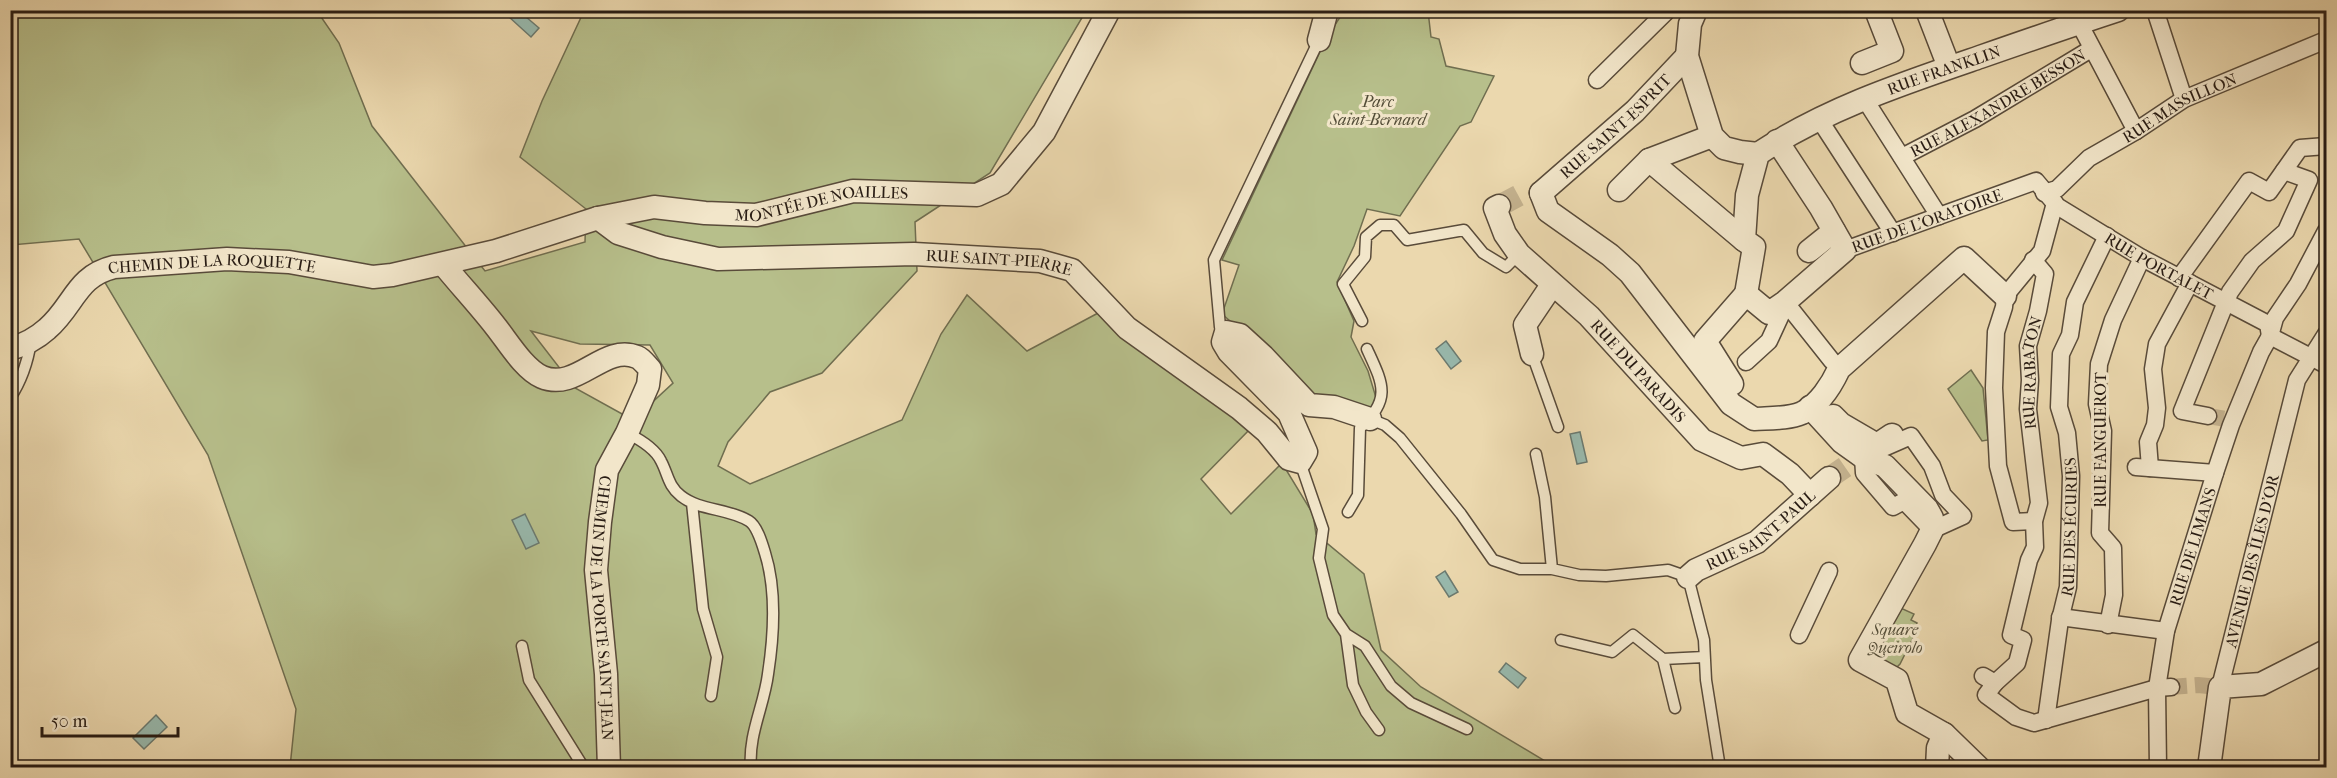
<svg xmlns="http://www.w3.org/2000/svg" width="2337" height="778" viewBox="0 0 2337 778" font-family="'IM FELL French Canon',serif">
	<rect width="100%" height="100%" fill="#ebd8ae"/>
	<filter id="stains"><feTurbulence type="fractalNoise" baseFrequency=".00333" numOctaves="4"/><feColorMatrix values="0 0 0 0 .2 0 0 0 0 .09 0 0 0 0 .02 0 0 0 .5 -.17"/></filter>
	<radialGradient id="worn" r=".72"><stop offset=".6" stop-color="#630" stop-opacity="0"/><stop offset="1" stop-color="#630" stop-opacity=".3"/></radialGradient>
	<path fill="#b7bf8b" stroke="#706e50" stroke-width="1.5" fill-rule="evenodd" d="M11,11H317L339,43L372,126L485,271L585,242L586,209L520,157L542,101L584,11H1086L990,173L915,222L917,271L822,373L770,392L728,442L718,466L750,484L902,420L941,334L967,295L1027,351L1100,312L1249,430L1201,479L1231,514L1282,463L1313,514L1316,534L1364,574L1381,650L1421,687L1555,767H290L296,709L208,455L79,239L11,245ZM531,331L580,344L650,345L673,383L633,420L575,388Z
		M1344,11H1428L1431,37L1439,39L1446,66L1494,76L1471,122L1460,126L1400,216L1367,209L1354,246L1337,282L1354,321L1351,337L1368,371L1377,401L1367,414L1311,402L1275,360L1222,314L1239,265L1222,260L1327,37Z
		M1971,370L1983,388L1988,440L1982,441L1948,389Z
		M1894,605L1914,614L1911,620L1917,623L1915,629L1917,630L1900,664L1892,672L1865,660Z"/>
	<path fill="#98b9ad" stroke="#6b7a70" stroke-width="1.5" d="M514,11H519L539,28L531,37L509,17Z
		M1446,341L1461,361L1451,369L1436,349Z
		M1580,432L1587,462L1577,464L1570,434Z
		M525,514L539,543L526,549L512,520Z
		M1445,571L1458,592L1449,597L1436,577Z
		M1506,663L1526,678L1518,688L1499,672Z
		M156,715L167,727L144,749L133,738Z"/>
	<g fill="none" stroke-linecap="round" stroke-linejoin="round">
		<path stroke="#c4b28f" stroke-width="16" stroke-dasharray="16 8" stroke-linecap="butt" d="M2208,416L2226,419
			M2171,687L2198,685L2220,687"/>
		<path stroke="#c4b28f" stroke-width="22" stroke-dasharray="22 11" stroke-linecap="butt" d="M1499,206L1527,191
			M1829,478L1845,467"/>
		<g stroke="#594b3a" stroke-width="13">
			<path id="service" d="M1362,321L1343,284L1365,257L1366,237L1380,225H1394L1407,240L1464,230L1483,253L1506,267L1519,254
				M1226,332L1220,327L1214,260L1319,40
				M1532,354L1558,427
				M10,398C22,380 28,361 31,341
				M1370,419L1385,425L1400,438L1461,514L1493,560L1520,569H1552L1579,575L1606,576L1668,570L1688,577L1704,640L1706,680L1720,768
				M627,433C639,439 655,448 661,461C668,474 668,486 681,496C700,511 728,508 749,521C757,526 762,543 765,553C777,591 774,635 768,674C764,706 748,735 751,768
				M1536,454L1545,497L1552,569
				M1300,462L1323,529L1319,558L1333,615L1346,634L1353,685L1366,712L1379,730
				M692,503L703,609L717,657L711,696
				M1348,512L1358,495L1360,428C1392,399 1383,384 1367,349
				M1346,634L1365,646L1391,686L1411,703L1467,729
				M1561,640L1612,652L1633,635L1663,659L1704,657
				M522,646L529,680L584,768
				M1663,659L1675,708"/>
		</g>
		<g stroke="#594b3a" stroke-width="19">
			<g id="pedestrian">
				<path d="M2155,10L2184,99"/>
				<path d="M2079,23L2136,131"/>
				<path d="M1597,80L1666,12"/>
				<path d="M1864,98L1939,216"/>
				<path d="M1819,119L1893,233"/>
				<path id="s1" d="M1902,157L1975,119L2091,49"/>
				<path id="s2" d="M2044,193L2057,189L2089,158L2136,131L2184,99L2326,40"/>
				<path id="s3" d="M1845,250L2036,181L2057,206L2142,258L2268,324L2270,336"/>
				<path d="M2179,278L2249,181L2269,192L2300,148L2326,146"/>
				<path d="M1790,308L1832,361"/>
				<path d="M2270,336L2326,365"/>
				<path d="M1746,362L1769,341L1781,315L1777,308"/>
				<path d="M2208,416L2182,411L2230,292L2252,261L2286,231L2309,180L2284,171"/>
				<path d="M1911,436L1932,466L1943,495L1963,516L1932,530L1904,501L1893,507L1864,473L1863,457Z"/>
				<path d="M2136,467L2215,473"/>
				<path d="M2150,468L2148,442L2155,425L2157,408L2153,369L2157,344L2190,283"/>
				<path d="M2034,521L2013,522L1998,466L1994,388L1996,332L2004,307L2005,296L2042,251L2055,203"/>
				<path d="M2060,617L2166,631"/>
				<path d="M2108,625L2114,595L2113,548L2100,533L2103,431L2097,404L2099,364L2113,320L2142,258"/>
				<path d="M1799,635L1829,571"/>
				<path d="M1983,676L1995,683L1986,695L2016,717L2034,723L2157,688L2171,687"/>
				<path id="s4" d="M1995,683L2017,663L2023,640L2011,635L2029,560L2035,547L2034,521L2039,503L2028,409L2030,380L2028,346L2038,311L2045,274L2033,260"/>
				<path id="s5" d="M2220,687L2297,380L2326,334"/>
				<path id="s6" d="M2046,720L2060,620L2068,587L2071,476L2067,433L2059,407L2061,354L2070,335L2075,302L2107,236"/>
				<path id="s7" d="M2158,768L2157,688L2166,631L2215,473L2231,425L2261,352L2270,336L2275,318L2298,284L2326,231"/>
			</g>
		</g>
		<g stroke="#594b3a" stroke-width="25">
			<g id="minor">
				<path d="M1696,10L1690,24L1687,56L1712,136L1724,148L1740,152L1758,154"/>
				<path d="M1927,10L1949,67"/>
				<path d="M1319,40L1327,10"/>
				<path d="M1862,63L1892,51L1876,10"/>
				<path d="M1649,160L1744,240"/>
				<path d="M1619,190L1649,160L1712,136"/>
				<path d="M1541,193L1548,211L1610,255L1630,273L1731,404L1754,419C1769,418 1788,419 1802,413C1819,405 1832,384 1839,369L1964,258L2005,296"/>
				<path id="s8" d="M1541,193L1635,111L1687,56"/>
				<path id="s9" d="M1499,206L1495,208L1505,234L1519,254L1589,316L1702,440L1741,458L1763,454L1790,474L1810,495"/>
				<path id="s10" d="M598,218L618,233L662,247L718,259L914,254L1040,261L1072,270L1127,328L1239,408L1267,432L1289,459L1300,462L1306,452L1289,413L1229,352L1223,342L1226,332L1240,335L1263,356L1309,405L1334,407L1370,419"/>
				<path d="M1809,251L1834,231"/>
				<path id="s11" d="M443,264C460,285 479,305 496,327C508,342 524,369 542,377C577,392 604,343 637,357C642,359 646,365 650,369L648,385L627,433L607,470L600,522L596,570L606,674L609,768"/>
				<path id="s12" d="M1746,294L1754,247L1744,240L1747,195L1758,154C1825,109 1904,83 1980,57C2026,41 2072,25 2118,10"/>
				<path id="s13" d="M10,349C24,345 37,338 47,329C74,306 76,276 114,267L227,259L289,262L373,277L392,275L496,251L598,218L654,207L705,213L756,215L853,191L977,195L1001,184L1044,132L1109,10"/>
				<path d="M1532,354L1525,325L1552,285"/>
				<path d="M1732,384L1705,341L1746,294L1769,313L1785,302L1845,250L1821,208L1777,141"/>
				<path d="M1810,407L1842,442L1863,457L1885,466L1927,509L1932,518V530L1925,544L1860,660L1897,680L1907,713L1944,734L1979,768"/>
				<path d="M1833,416L1841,424L1877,445L1892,435"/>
				<path id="s14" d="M1688,577L1696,570L1757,542L1829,478"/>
				<path d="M1937,768L1938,748L1944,734"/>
				<path d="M2209,768L2220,687L2261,684L2326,651"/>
			</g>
		</g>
		<use href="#service" stroke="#f2e6ca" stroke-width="10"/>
		<use href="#pedestrian" stroke="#f2e6ca" stroke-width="16"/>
		<use href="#minor" stroke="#f2e6ca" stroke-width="22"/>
	</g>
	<g text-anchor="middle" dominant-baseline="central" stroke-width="6" stroke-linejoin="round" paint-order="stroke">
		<g font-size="16" fill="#281c14" stroke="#f2e6ca">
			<text stroke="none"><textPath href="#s12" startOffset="352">RUE FRANKLIN</textPath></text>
			<text stroke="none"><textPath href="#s1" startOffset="110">RUE ALEXANDRE BESSON</textPath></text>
			<text stroke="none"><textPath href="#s2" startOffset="162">RUE MASSILLON</textPath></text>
			<text stroke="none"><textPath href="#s8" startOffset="100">RUE SAINT-ESPRIT</textPath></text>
			<text stroke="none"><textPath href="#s13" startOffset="856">MONTÉE DE NOAILLES</textPath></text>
			<text stroke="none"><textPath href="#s3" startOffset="87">RUE DE L'ORATOIRE</textPath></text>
			<text stroke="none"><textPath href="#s10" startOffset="410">RUE SAINT-PIERRE</textPath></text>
			<text stroke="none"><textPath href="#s3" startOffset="354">RUE PORTALET</textPath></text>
			<text stroke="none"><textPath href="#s13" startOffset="234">CHEMIN DE LA ROQUETTE</textPath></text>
			<text stroke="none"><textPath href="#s9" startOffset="224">RUE DU PARADIS</textPath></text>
			<text stroke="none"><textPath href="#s4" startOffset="334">RUE RABATON</textPath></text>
			<text transform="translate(2100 440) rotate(-90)">RUE FANGUEROT</text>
			<text stroke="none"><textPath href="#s6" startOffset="195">RUE DES ÉCURIES</textPath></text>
			<text stroke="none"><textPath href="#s14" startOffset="87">RUE SAINT-PAUL</textPath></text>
			<text stroke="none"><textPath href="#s7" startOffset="226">RUE DE LIMANS</textPath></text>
			<text stroke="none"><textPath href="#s5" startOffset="130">AVENUE DES ÎLES D'OR</textPath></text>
			<text stroke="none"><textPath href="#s11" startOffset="519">CHEMIN DE LA PORTE SAINT-JEAN</textPath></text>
		</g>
		<g font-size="16" font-style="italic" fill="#534d38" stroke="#f2e6ca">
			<text x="1378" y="101">Parc<tspan x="1378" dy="18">Saint-Bernard</tspan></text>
			<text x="1895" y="629">Square<tspan x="1895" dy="18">Queirolo</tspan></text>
		</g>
	</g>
	<rect width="2337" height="778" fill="none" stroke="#ebd8ae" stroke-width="36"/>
	<rect x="12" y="12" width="2313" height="754" fill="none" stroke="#281c14" stroke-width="3"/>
	<rect x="18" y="18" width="2301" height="742" fill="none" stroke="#281c14" stroke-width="1.5"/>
	<path d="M42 727v9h136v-9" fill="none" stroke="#281c14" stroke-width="3"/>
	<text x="51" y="727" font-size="18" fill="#281c14" stroke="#f2e6ca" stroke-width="4.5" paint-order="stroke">50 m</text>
	<rect width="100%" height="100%" filter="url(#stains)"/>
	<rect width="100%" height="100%" fill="url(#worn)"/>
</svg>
